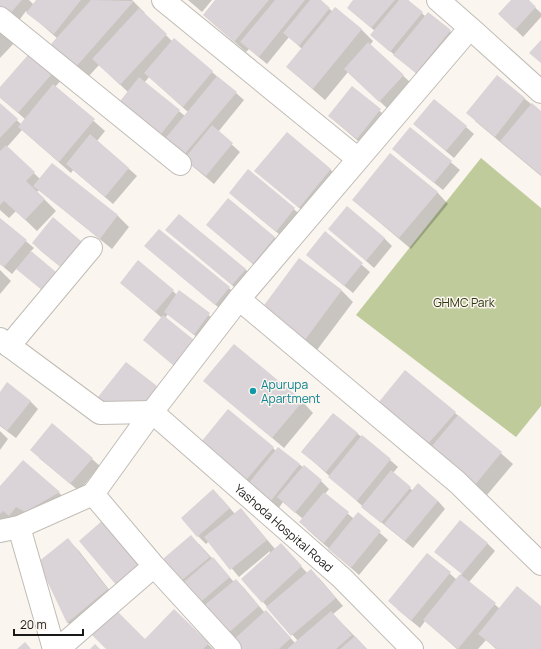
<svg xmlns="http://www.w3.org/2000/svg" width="541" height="649" viewBox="0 0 541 649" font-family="Manrope,sans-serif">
	<rect width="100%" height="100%" fill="#faf5ef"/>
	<path fill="#bfcb9b" d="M481,158L541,208V406L516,437L356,315Z"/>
	<path fill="#0003" fill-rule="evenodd" d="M0,0H29L34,5L38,0H132L145,13L144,14L172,41L212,72L244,100L218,132L240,152L214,184L167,145L128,92L99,65L88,77L64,56L58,39L26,11L17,23ZM149,77L188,112L185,116L144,83Z
		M188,0H212L202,12Z
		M216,0H319L333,12L336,8L362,30L373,41L370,45L411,83L388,109L348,72L325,100L287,67L302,49L289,37L267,64L249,49L246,52L204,15Z
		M354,0H408L425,16L450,31L458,39L424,80L371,35L375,31L348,8Z
		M512,0H527L541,13V17L523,37L507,21Z
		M0,23L17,40L0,58Z
		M35,48L65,76L55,87L105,131L97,141L137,176L113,204L73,170L71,173L22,130L7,147L40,179L52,164L118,216L129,227L112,249L39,190L37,192L56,211L37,231L16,211L9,218L0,210V105L21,124L25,119L0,97V88Z
		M498,77L541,112V176L475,121Z
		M352,88L388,118L365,147L329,116Z
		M414,124L466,127L474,134L454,158Z
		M410,128L460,170L443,190L401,156Z
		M330,169L341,181L311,218L256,171Z
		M249,171L303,217L285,239L239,201Z
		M437,192L448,204L411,249L353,200Z
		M0,219L34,248L30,252L56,302L17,268L12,274L0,264Z
		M207,225L274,237L282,245L261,271Z
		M330,229L384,238L392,246L374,268Z
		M167,230L245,269L253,277L240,292Z
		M325,233L370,272L353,293L315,262Z
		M33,243L75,279L41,251Z
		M145,246L229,288L237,296L224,312Z
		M299,259L342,291L353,302L317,350L274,319Z
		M0,270L11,281L0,294Z
		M121,283L173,291L177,295L180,292L217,322L203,342L168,314L165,318L193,341L182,372L144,340L162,318Z
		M205,381L302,401L313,413L284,448Z
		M156,387L164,395L149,414L107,405L99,397Z
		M0,393L30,401L38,409L16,438L0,426Z
		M455,413L513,464L487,495L391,414Z
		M333,414L390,460L398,467L393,473L413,491L438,501L445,509L413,548L371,514L302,451Z
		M0,431L8,439L0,450Z
		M273,448L276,451L278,448L321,481L329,489L325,494L354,519L358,514L388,540L359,575L308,530L301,522L303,519L283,502L278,509L209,458Z
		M39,458L92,459L100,466L79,491Z
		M23,461L67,500L0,528V487Z
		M221,498L235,514L241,509L275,549L288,552L307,573L319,578L343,606L333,614L367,649H239L176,585L199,544L234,582L236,580L244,588L265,613L274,620L295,643L298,641L263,602L270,551L239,577L209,541L206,544L198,536Z
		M68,540L79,551L118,601L79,633L67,622Z
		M487,543L495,551L469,582L500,609L541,608V649H496L486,640L478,649H457L425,621L420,628L397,609L428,554L457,580L462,574L444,559Z
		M174,610L213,649H108L145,640Z"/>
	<path fill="#dad3d7" d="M0,0H22L8,16L0,9Z
		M36,0H81L54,34L26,13Z
		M91,0L134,1L76,67L51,44Z
		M215,0H269L234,42L203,15Z
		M275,0H305L259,57L240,42Z
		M310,0H321L330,8L299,46L283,33Z
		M353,0H395L371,28L347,8Z
		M399,0H408L423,12L390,52L370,35Z
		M511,0H529L536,7L515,30L498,14Z
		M335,7L362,29L313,89L286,67Z
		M139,8L167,34L120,85L92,59Z
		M428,12L451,30L416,73L393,55Z
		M174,38L213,71L183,107L144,73Z
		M541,40V63L529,53Z
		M368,42L404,75L379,102L344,69Z
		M35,47L58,67L18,113L0,98V87Z
		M497,75L525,98L495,137L466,113Z
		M217,76L237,92L183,156L164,140Z
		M139,77L180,110L158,138L117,105Z
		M53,84L95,119L59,162L18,127Z
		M352,86L381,109L357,139L328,116Z
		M434,99L467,126L446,151L413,124Z
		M0,103L18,119L0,138Z
		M532,103L541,111V175L500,141Z
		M212,125L233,143L206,176L184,159Z
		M410,127L452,161L434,183L392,149Z
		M287,132L331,169L299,208L254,171Z
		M90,134L129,168L105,197L66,164Z
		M6,145L35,172L26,181L45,199L25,220L4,201L0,205V151Z
		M390,153L438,192L399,238L352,200Z
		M52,163L118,215L100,239L33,186Z
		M248,169L295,208L276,232L229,193Z
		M228,198L275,237L253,264L206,225Z
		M347,206L385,238L366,261L328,229Z
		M179,214L246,269L232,285L165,230Z
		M53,217L88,247L67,272L32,243Z
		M0,218L27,240L4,267L0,264Z
		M159,229L230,287L215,305L144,246Z
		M325,231L363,263L344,286L306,255Z
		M31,251L62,277L48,295L16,269Z
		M299,258L342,290L305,340L262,308Z
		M138,260L174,290L155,312L120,283Z
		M179,290L210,313L194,335L164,312Z
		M163,315L194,340L173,365L143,340Z
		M234,344L303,401L272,438L203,381Z
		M126,362L157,386L141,407L111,406L98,397Z
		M405,370L456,412L428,444L378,403Z
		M7,382L31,401L7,431L0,425V392Z
		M228,409L274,447L242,485L197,447Z
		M333,413L358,433L326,472L301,452Z
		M458,415L502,452L475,485L431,447Z
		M52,423L93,458L70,484L30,450Z
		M362,435L391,459L357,501L328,477Z
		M278,447L300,464L270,502L248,484Z
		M23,460L60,492L25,512L16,507L9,516L3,511L0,514V486Z
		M304,465L322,480L295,513L277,497Z
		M391,470L411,487L381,523L361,507Z
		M418,483L438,501L405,541L384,524Z
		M213,489L230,508L197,537L181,518Z
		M324,492L349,512L324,543L299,522Z
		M241,508L267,540L230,570L204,537Z
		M358,512L381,531L351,568L328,549Z
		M103,520L144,563L117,586L79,541Z
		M460,520L488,543L462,574L434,552Z
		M191,535L210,557L175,586L157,564Z
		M68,538L108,589L67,623L38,562Z
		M281,543L302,566L262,603L241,579Z
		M427,553L451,572L411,621L388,601Z
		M213,557L230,577L196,606L179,586Z
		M311,569L336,598L291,636L266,607Z
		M460,574L496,603L458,649L423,620Z
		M236,579L259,606L225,636L201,608Z
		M517,586L541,606V649H497L478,634Z
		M115,609L145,639L174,609L209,643L203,649H106L91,634Z
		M266,610L291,638L279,649H238L231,642Z
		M331,611L352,635L336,649H287Z
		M355,636L367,649H340Z
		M25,642L31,649H17Z
		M95,644L100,649H90Z"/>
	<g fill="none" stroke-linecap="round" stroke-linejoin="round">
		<g stroke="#c0bcb6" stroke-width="24">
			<path id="minor" d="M163,0L358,159
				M0,18L180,164
				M470,28L541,92
				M239,299L457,482L541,564
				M9,346L91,248
				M93,494L154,566L230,649
				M19,527L54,649
				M0,531L19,527L93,494L152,412L239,299L470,28L438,0
				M58,649L154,566"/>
		</g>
		<g stroke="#c0bcb6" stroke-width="24">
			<g id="tertiary">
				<path id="s1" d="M0,339L100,413L152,412L342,578L412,649"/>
			</g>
		</g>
		<use href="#minor" stroke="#fff" stroke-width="22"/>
		<use href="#tertiary" stroke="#fff" stroke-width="22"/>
	</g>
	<circle fill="#0f9aa8" stroke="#faf5ef" stroke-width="1.5" cx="253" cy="391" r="4"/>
	<g text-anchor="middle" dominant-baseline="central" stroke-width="3" stroke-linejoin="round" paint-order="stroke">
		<g font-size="12" fill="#30370e" stroke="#faf5ef">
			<text x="464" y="302">GHMC Park</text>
		</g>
		<g font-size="12" fill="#0d838f" stroke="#faf5ef" text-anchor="start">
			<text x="261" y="384">Apurupa<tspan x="261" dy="14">Apartment</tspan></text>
		</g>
		<g font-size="12" fill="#1b1917" stroke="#faf5ef">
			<text stroke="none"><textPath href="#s1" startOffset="352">Yashoda Hospital Road</textPath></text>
		</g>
	</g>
	<path d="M14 629v6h69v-6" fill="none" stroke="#1b1917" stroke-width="2"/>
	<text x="20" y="629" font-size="12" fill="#1b1917" stroke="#faf5ef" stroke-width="3" paint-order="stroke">20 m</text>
</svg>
